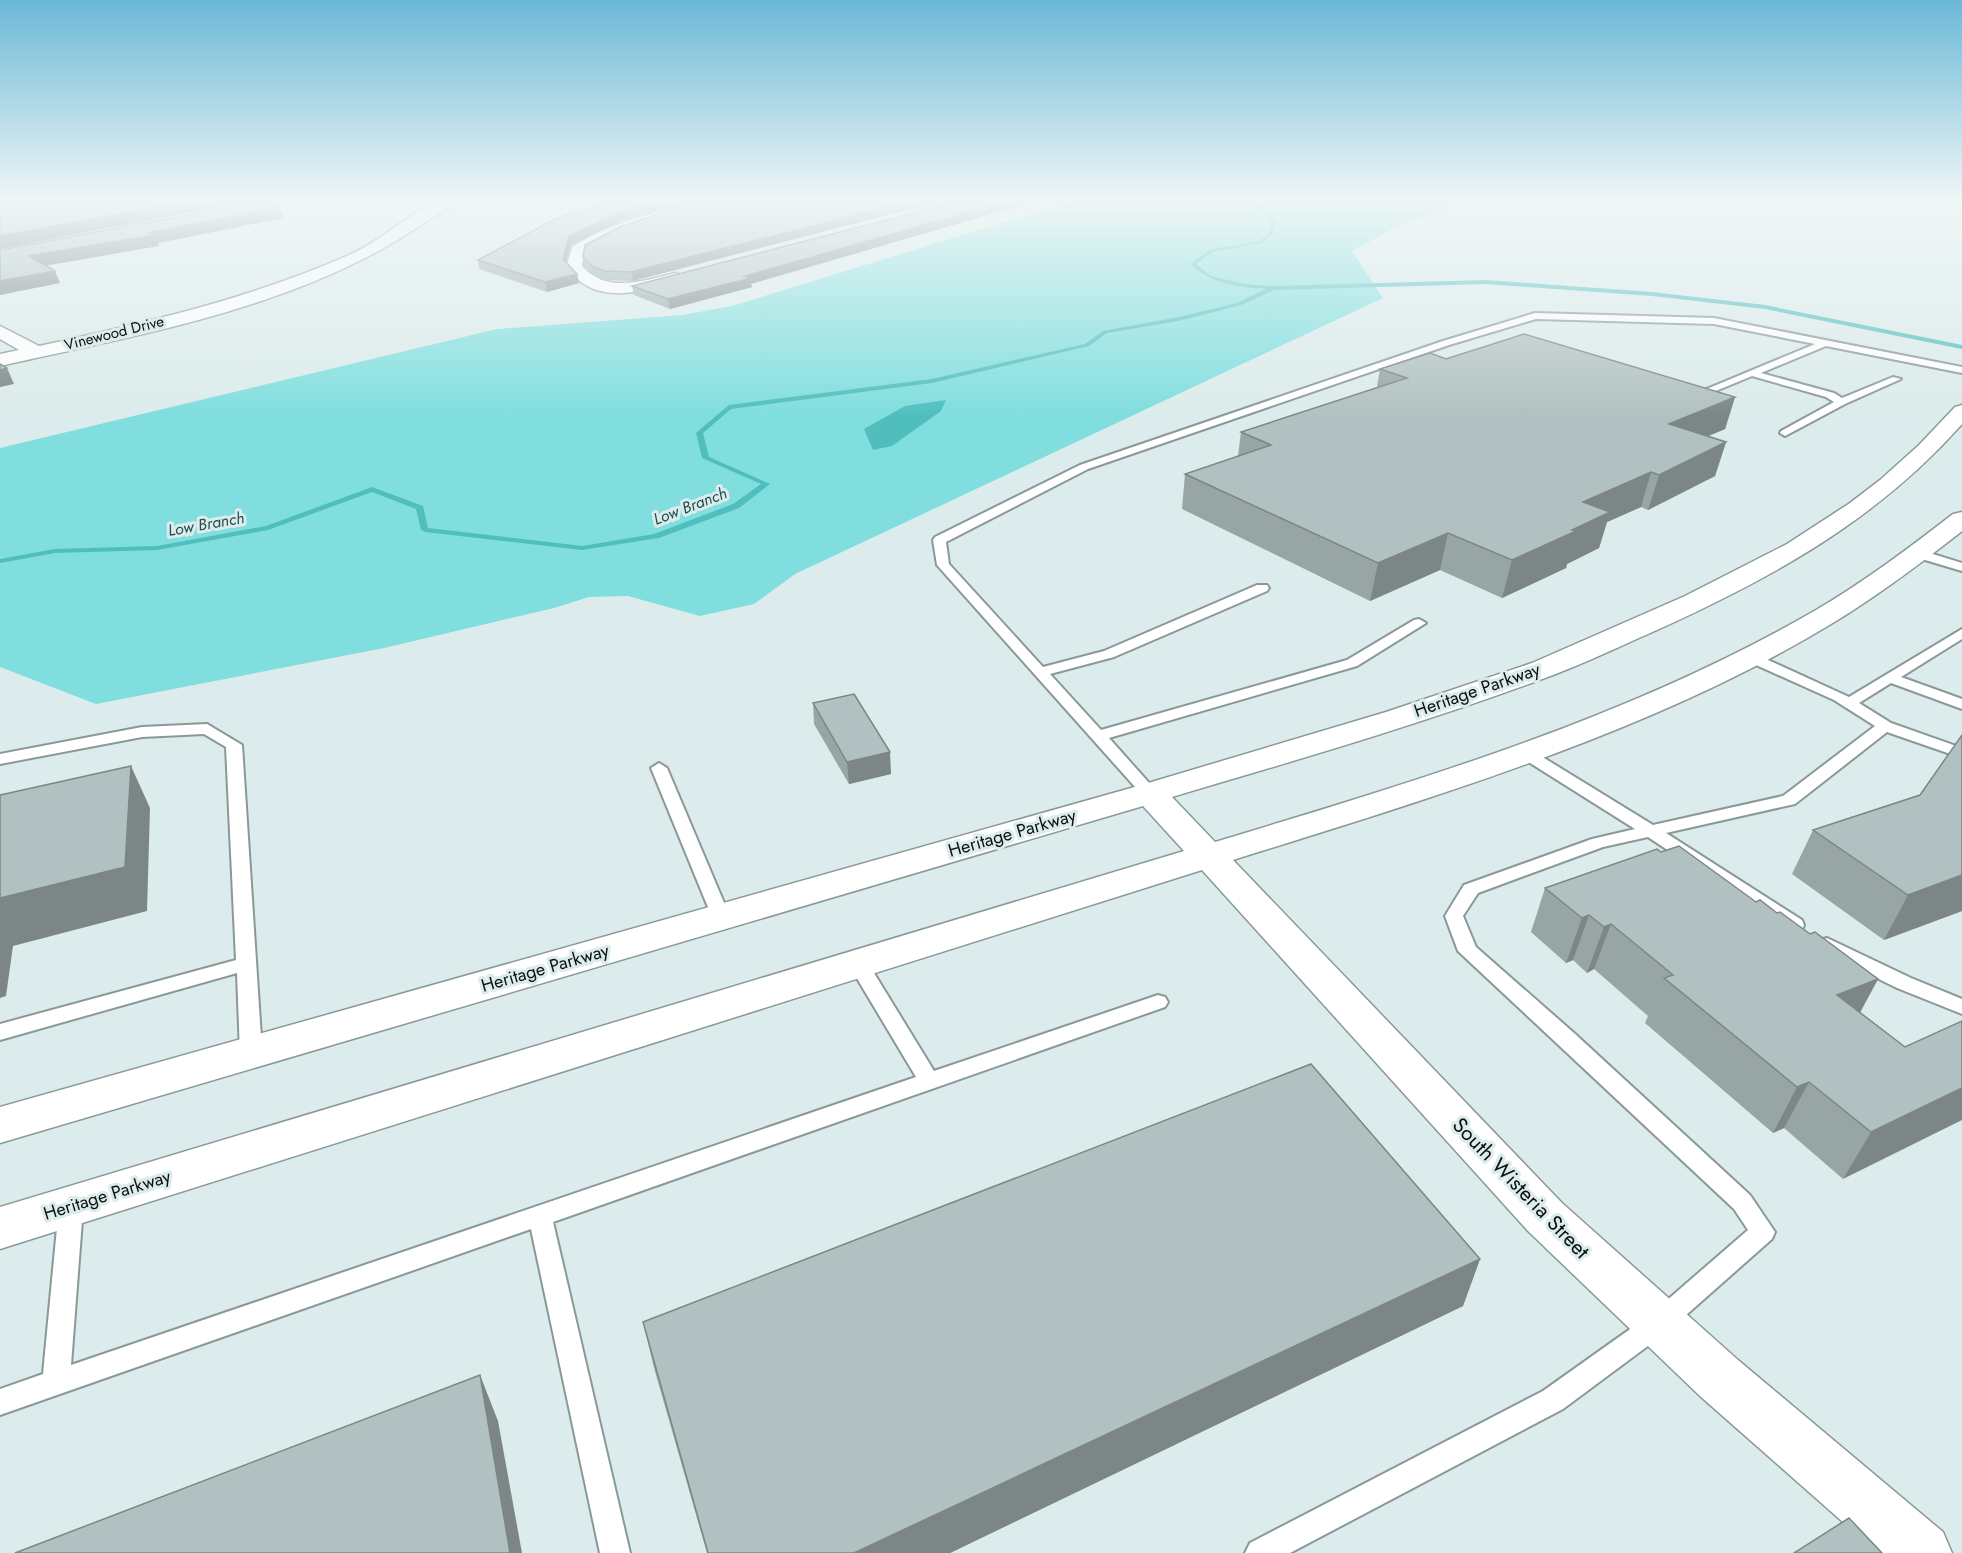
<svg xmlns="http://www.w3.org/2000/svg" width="1962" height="1553" viewBox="0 0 1962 1553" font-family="Jost,sans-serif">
	<rect width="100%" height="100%" fill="#dcebeb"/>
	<path fill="#80dede" d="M1079,199H1469L1391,230L1352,251L1383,298L795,574L754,604L700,616L628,596L589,597L554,608L384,648L96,704L0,667V448L497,329L683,315L732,306Z"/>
	<path fill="#51bebe" d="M946,400L941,411L892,446L873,450L864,429L905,406Z"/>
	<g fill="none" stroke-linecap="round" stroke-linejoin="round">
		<path fill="#51bebe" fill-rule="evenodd" d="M1253,199H1257L1261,207L1275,220L1274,233L1262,243L1213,252L1196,264L1211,276L1244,284L1273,286L1486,280L1652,292L1765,305L1962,345V349L1765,309L1652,296L1486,284L1274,290L1241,305L1179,321L1107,333L1089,346L932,383L731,409L703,433L709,457L770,484L739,508L659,538L582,550L425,532L421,530L416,509L372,492L268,530L157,550L55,553L0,563V559L55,549L157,546L266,526L372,487L423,506L428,528L582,546L654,534L733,504L761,484L702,458L696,433L729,405L932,379L1085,344L1103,331L1179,317L1237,303L1266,289C1238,287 1212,284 1190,264L1209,250L1259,241L1270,232L1271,220L1257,209Z"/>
		<g stroke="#8a9898" stroke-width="4">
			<path id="lane" d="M1535,313L1714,318L1962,367V373L1826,346L1761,373L1834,393L1842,398L1893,377L1901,379L1845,404L1785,436L1780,433L1781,431L1834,402L1826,397L1752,376L1694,400L1685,398L1815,344L1714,324L1536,319L1449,345L1088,469L946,542L949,564L1043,667L1104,651L1257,585H1267L1269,588L1267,591L1114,657L1050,674L1101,730L1347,660L1414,620L1419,619L1426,623L1357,666L1109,738L1158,793L1150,798L1144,797L937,565L933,540L935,537L1080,465L1443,341Z
				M1920,550L1962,563V571L1915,557L1914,554Z
				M1962,629V639L1901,677L1962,699V709L1891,683L1859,703L1891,723L1962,748V758L1887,732L1795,804L1666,833L1802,920L1804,925L1802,930L1795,931L1788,930L1648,837L1603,847L1478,893L1463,916L1476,947L1574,1033L1750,1195L1775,1232L1772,1239L1668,1331L1563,1409L1290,1553H1245L1250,1543L1543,1391L1650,1315L1748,1230L1734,1209L1458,951L1445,916L1464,885L1592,839L1635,829L1519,756L1517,753L1519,750H1531L1653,825L1783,796L1875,726L1834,700L1745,660L1743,657L1745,654H1755L1849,697Z
				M207,724L242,745L262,1053L258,1059L251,1061L244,1059L240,1053L237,973L0,1040V1024L236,960L226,747L204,734L142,737L0,764V754L142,727Z
				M659,763L667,768L730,917L728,921L721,923L714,921L712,917L651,768Z
				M1827,938L1911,978L1962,999V1014L1897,988L1820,950L1817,945L1820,940Z
				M859,958L866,960L934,1071L1158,995L1165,997L1168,1002L1165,1007L553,1222L630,1553H600L531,1229L0,1415V1389L43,1374L59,1207L63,1200L71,1197L79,1200L83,1207L71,1365L916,1077L849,965L852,960Z"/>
		</g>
		<g stroke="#8a9898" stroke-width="3">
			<path id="street" d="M261,199H282L280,202L223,218L216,214L218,211Z
				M443,199H462C457,204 432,217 424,223C302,307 142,334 0,366V354L19,350L0,339V326L39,346C144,323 250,299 349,255C382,241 411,211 443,199Z
				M715,199H739L737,202C684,215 631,222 584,252L582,266C607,294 643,281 675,273L681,275L683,278L681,281C640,292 595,307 566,267L572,247C616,219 665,210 715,199Z"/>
		</g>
		<g stroke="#8a9898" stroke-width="3">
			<path id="secondary" d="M1962,405V424C1874,523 1768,580 1648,634C1616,648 1585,663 1553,675C1428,722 1300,759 1172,797L1215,842C1420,780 1630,718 1816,610C1864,582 1909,548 1953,514L1962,512V531C1921,563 1880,594 1836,621C1657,731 1434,797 1233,860L1562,1203L1738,1360L1943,1532L1952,1553H1878L1700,1396L1528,1231L1202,870L0,1249V1207L1184,851L1143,806L0,1143V1107L1138,786L1386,712L1532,663L1685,596L1787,544L1850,503L1880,480L1919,445L1955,407Z"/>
		</g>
		<use href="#lane" fill="#fff" fill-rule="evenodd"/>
		<use href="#street" fill="#fff" fill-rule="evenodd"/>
		<use href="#secondary" fill="#fff" fill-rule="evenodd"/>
	</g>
	<path fill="#98a5a5" d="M725,199L633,281L605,280L594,275L584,266L583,257Z
		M623,220L571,245L566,263L577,274L579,283L547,292L479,269L478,260Z
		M751,284L752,287L670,309L634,295L632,286Z
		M1446,359L1735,397L1725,429L1707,436L1726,442L1715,476L1648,510L1641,507L1607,522L1599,548L1567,564L1566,568L1502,598L1440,570L1370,601L1182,509L1185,474L1238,456L1241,432L1377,387L1380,369Z
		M813,703L891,774L849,784L814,724Z
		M1813,830L1962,911L1884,940L1792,874Z
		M1661,852L1777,913L1878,979L1860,1013L1905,1047L1962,1021L1843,1179L1784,1128L1773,1133L1645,1023L1648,1016L1594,969L1587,973L1573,960L1566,963L1531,932L1545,888Z
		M1480,1259L1463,1306L950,1553H707L654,1368L643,1322Z"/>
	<path fill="#7c8686" d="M0,199H14L0,201Z
		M201,199H237L239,203L0,249V236Z
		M674,199H707L623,220L571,245L564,268L563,259L569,236L621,212Z
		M918,199H949L633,281L631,272Z
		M1016,199H1043L751,284L752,287L670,309L668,299L745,276Z
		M280,207L283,218L158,243L159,246L33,268L29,256Z
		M55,271L60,283L0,295V281Z
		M577,274L579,283L547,292L545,282Z
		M7,368L14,384L0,387V370Z
		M1735,397L1725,429L1659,457L1669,424Z
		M1726,442L1715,476L1648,510L1659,475Z
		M1651,472L1641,507L1607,522L1599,548L1567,564L1566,568L1502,598L1512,560L1583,502Z
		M1448,533L1440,570L1370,601L1378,563Z
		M890,752L891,774L849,784L847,762Z
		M131,766L150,808L147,911L13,946L6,996L0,998V898Z
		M1962,875V911L1884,940L1908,895Z
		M1589,915L1573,960L1566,963L1582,918Z
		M1611,924L1594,969L1587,973L1604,927Z
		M1878,979L1853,1025L1837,995Z
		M1809,1082L1784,1128L1773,1133L1797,1087Z
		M1962,1088V1120L1843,1179L1871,1132Z
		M1480,1259L1463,1306L950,1553H854Z
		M480,1375L498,1421L522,1553H510Z"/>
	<path fill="#b1c0c0" stroke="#7c8686" stroke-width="1.5" d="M19,199H201L0,236V202Z
		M257,199L280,207L149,233L155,235L29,256L55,271L0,281V250L225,208Z
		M615,199H674L621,212L569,236L563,259L577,274L545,282L478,260L555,219Z
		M725,199H918L631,272L604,271L592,266L583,257L585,245L620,227L658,214Z
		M967,199H1016L745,276L751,278L668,299L632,286Z
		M1524,334L1735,397L1669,424L1726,442L1659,475L1651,472L1583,502L1610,512L1572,530L1576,531L1512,560L1448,533L1378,563L1185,474L1271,445L1241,432L1407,378L1380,369L1430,353L1446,359Z
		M0,364L7,368L0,370Z
		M854,694L890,752L847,762L813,703Z
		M1962,735V875L1908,895L1813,830L1920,795Z
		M131,766L125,867L0,898V795Z
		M1679,846L1756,902L1760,900L1777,913L1780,912L1810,934L1815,932L1878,979L1837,995L1905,1047L1962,1021V1088L1871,1132L1809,1082L1797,1087L1664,978L1673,975L1611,924L1604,927L1589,915L1582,918L1545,888L1657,849L1661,852Z
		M1311,1064L1480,1259L854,1553H708L643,1322Z
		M480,1375L510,1553H15Z
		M1849,1518L1882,1553H1794Z"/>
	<linearGradient id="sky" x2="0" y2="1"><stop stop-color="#6bb8d7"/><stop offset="0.48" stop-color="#eff6f6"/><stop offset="1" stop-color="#eff6f6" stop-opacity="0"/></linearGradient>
	<rect width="1962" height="416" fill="url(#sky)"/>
	<g text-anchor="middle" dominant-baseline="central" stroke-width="6" stroke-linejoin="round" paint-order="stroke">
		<g font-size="15" fill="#0b1010" stroke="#dcebeb">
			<text transform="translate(114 333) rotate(-14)">Vinewood Drive</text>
		</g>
		<g font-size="16" font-style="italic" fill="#1f4f50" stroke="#dcebeb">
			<text transform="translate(690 506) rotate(-21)">Low Branch</text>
			<text transform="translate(206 524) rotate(-10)">Low Branch</text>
		</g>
		<g font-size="18" fill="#0b1010" stroke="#dcebeb">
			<text transform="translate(1477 690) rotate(-19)">Heritage Parkway</text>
			<text transform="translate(1012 833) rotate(-16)">Heritage Parkway</text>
			<text transform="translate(545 968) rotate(-16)">Heritage Parkway</text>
			<text transform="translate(107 1195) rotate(-17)">Heritage Parkway</text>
		</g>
		<g font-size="21" fill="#0b1010" stroke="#dcebeb">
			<text transform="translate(1521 1188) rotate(46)">South Wisteria Street</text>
		</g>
	</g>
</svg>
